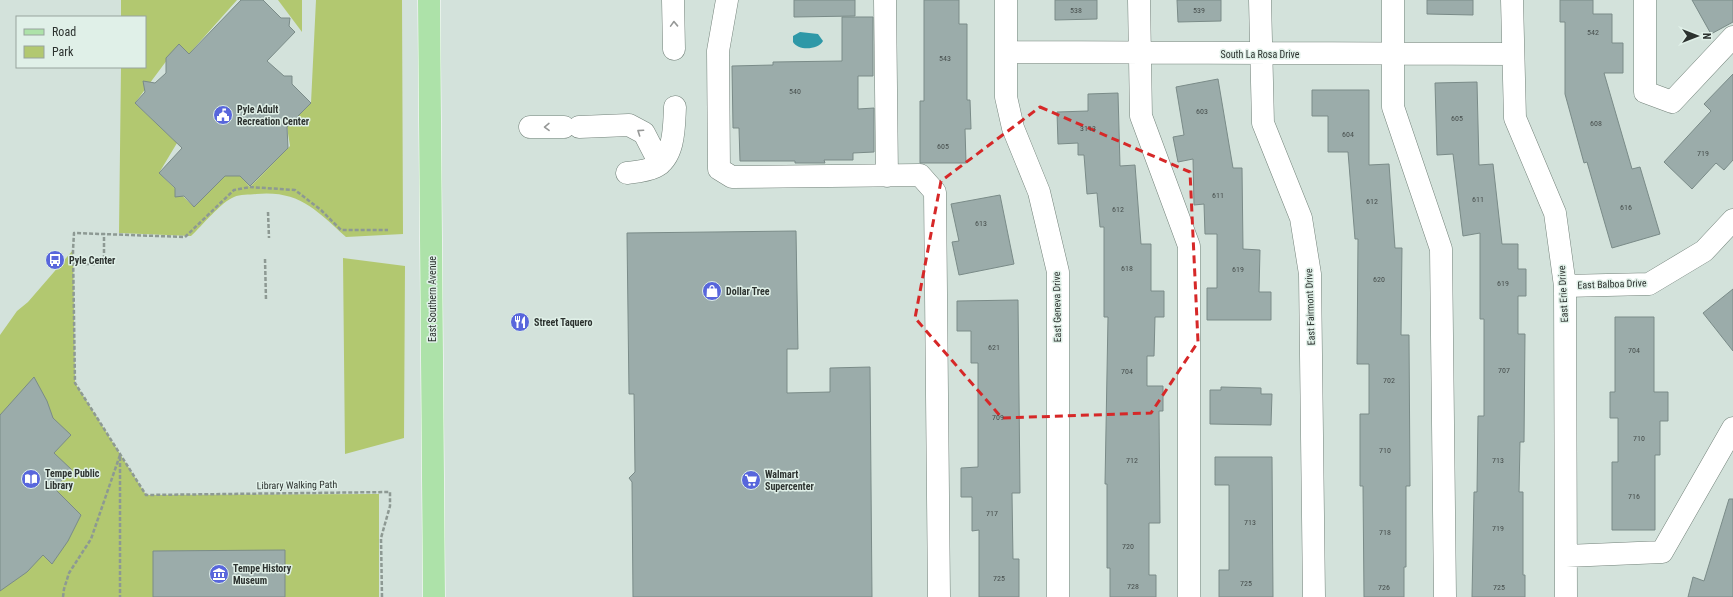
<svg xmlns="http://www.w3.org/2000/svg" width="1733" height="597" viewBox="0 0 1733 597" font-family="'Roboto Condensed',sans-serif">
	<rect width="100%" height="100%" fill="#d3e2db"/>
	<path fill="#b2c870" d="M121,0H237L189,54L179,44L135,103L177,143L159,173L194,207L225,176H240L250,187L290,146L287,127L311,103L316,0H402L403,234L346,237C316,210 299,190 256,194C249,195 240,194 234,197C221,202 202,226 191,236L119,233L121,67H145V17H121Z
		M278,0H302V32Z
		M73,250L75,383L146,495L379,494V597H0V335L17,311L28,302Z
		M343,258L405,266L404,438L345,454Z"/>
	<path fill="#2e98a7" d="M800,32L818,34L823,41C818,50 798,51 793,42V36Z"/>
	<path fill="#9bacaa" stroke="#7a8b88" d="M241,0H263L281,18H290L289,26L295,32L267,61L284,76H292V84L311,103L287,127L288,148L250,186L240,176H225L194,207L184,196L175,197V188L159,173L182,148L135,103L145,92L143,81L155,83L166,73V58L179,44L189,54Z
		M794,0H855V16L794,17Z
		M924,0H959V24H967V100H970L971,129H965L966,163H920V101H924Z
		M1055,0H1097V19L1055,20Z
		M1177,0H1221V21L1178,22Z
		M1427,0H1473V15L1427,14Z
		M1560,0H1593V14H1612V43H1623V73H1604L1632,169L1640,167L1660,234L1612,248L1587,162L1584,163L1565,94V22H1560Z
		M1692,0H1733V22L1711,34Z
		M842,17H873V76H858V109L874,108V152L853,153V160H824L825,163H795V161H740L739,128H733L732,66L773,65V62L842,61Z
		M1733,74V160L1724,170L1716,163L1692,189L1664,162L1711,111L1704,104Z
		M1218,79L1233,168H1242L1243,249L1260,250L1259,292H1271V320H1207V288H1217V234H1205L1204,204L1194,205L1193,159L1178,162L1173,137L1184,135L1176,87Z
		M1477,82L1479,165L1493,164L1502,244H1518V269H1526V296H1518V334H1525L1524,442H1520L1519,492H1523V575H1525V597H1472L1474,492H1477L1478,416H1484V319H1480V233L1463,236L1453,154L1437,155L1435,83Z
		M1312,90H1369V165L1389,164L1395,248H1402L1401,335H1409L1410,486H1406V567H1404V597H1364L1363,486H1360V414H1369V364H1357L1358,239H1355L1348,152H1328V116H1312Z
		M1118,93L1120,166L1135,165L1141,244H1151V291H1164V317H1155L1154,356H1147V386H1163V411H1159L1160,523H1149V575H1156V597H1110V568H1107V484H1105L1108,317H1104V227H1100L1097,193L1087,194L1084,155H1078V143L1058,144L1057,112L1088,111V94Z
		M1000,195L1014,264L959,275L952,242L959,241L951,204Z
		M796,231L798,349H787V393L830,392V368L870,367L872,597H633L632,482L629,478L635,472L634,394H629L627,233Z
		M1733,289V351L1703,313Z
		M1018,300L1020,493H1012L1013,559H1019V597H979V530L972,531V497H961V468L978,467V363H971V331H957V301Z
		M1615,317H1654V392H1668V421H1660V455H1655V530H1612V462H1618V418H1610V392H1615Z
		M34,377L47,401L53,418L71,435L54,453L72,470L54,488L81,515L68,541L52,564L43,555L27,572L0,591V415Z
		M1221,387L1261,388V394H1272L1271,425L1210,424V390H1221Z
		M1215,457H1272L1273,597H1219V570H1229V485H1215Z
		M1729,499H1733V597H1688L1693,577L1704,581Z
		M285,550V597H153V551Z"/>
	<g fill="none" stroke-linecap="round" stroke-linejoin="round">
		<g stroke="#73827a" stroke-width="23">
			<path id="minor" d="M673,0L674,49
				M727,0L718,51L719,169L732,177L920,175L935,192L939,597
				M885,0L887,176
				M1006,0V97L1013,128L1039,192L1058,272V597
				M1139,0L1141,116L1189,246V597
				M1260,0L1263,123L1301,218L1310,274L1314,597
				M1393,0V107L1441,249L1445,597
				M1512,0L1515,118L1555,213L1565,286L1566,597
				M1645,0V92L1672,102L1733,37
				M1006,52L1513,54
				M530,127H564
				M579,127L629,125L644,133L660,164
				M627,173C635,172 647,171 655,167C675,157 674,126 675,107
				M1565,286L1649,284L1704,251L1733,220
				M1566,556L1662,552L1733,428"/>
		</g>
		<g stroke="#fff" stroke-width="23">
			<path id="major" d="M429,0L434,597"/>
		</g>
		<path stroke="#8d9993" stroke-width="2.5" stroke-dasharray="4 2" stroke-linecap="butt" d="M268,212L269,238
			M265,259L266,300
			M73,264H104V233
			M120,457V597
			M63,597L64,589L69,573L91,539L120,455
			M382,597L381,538L390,506V492L146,495L75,383L73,250L74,233L185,237L234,190L250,187L295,190L321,210L341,230H388"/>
		<use href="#minor" stroke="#fff" stroke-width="22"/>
		<use href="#major" stroke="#ade2a9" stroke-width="22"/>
	</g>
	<defs><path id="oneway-chevron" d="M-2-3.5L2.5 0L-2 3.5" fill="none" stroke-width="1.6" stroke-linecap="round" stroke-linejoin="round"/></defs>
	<g stroke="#969897">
		<use href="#oneway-chevron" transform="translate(674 24) rotate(-92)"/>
		<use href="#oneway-chevron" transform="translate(547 127) rotate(179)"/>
		<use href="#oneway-chevron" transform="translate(640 132) rotate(-146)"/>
	</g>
	<path fill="none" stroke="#d62828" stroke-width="3" stroke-dasharray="8 5" stroke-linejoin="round" d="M1040,107L1190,172L1198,342L1151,413L1002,418L915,318L941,181Z"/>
	<defs>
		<g id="civic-disc" transform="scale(1)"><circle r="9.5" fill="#5866dc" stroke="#e0f0e8"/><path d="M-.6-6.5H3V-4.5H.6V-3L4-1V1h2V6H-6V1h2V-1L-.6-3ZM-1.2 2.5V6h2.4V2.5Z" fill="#fff"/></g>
		<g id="bus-disc" transform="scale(1)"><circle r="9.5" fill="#5866dc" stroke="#e0f0e8"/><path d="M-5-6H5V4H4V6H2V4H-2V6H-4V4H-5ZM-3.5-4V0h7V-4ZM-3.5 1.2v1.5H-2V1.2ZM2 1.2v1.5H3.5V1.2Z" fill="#fff"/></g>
		<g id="shop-disc" transform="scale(1)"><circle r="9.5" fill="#5866dc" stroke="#e0f0e8"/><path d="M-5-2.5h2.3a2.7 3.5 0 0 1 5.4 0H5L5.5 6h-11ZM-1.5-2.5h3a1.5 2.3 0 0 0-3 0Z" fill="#fff"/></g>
		<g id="restaurant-disc" transform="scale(1)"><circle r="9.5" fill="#5866dc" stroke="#e0f0e8"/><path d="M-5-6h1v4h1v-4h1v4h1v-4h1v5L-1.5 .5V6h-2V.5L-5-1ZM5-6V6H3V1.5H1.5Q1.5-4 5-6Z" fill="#fff"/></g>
		<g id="library-disc" transform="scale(1)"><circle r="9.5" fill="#5866dc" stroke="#e0f0e8"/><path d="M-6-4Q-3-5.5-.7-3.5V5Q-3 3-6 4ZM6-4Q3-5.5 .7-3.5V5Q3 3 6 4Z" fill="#fff"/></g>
		<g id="supermarket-disc" transform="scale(1)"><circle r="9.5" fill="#5866dc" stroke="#e0f0e8"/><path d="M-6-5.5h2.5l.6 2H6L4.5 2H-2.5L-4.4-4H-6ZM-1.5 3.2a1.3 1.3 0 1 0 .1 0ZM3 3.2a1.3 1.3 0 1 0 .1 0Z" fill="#fff"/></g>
		<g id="museum-disc" transform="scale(1)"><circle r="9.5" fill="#5866dc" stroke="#e0f0e8"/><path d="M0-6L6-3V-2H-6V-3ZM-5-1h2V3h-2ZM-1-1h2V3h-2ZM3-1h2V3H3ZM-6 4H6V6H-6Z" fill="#fff"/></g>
	</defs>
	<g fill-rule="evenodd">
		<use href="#civic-disc" x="223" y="115"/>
		<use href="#bus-disc" x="55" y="260"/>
		<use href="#shop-disc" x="712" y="291"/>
		<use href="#restaurant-disc" x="520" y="322"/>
		<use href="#library-disc" x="31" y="479"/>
		<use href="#supermarket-disc" x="751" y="480"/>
		<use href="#museum-disc" x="219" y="574"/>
	</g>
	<g text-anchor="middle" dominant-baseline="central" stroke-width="3" stroke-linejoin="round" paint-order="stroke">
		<g font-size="8" fill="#48504e">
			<text x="1076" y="10">538</text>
			<text x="1199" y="10">539</text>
			<text x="1593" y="32">542</text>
			<text x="945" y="58">543</text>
			<text x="795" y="91">540</text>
			<text x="1202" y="111">603</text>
			<text x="1457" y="118">605</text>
			<text x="1596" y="123">608</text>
			<text x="1088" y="128">3113</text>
			<text x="1348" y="134">604</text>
			<text x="943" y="146">605</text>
			<text x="1703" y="153">719</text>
			<text x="1218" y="195">611</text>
			<text x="1478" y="199">611</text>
			<text x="1372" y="201">612</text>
			<text x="1626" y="207">616</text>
			<text x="1118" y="209">612</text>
			<text x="981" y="223">613</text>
			<text x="1127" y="268">618</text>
			<text x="1238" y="269">619</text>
			<text x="1379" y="279">620</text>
			<text x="1503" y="283">619</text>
			<text x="994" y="347">621</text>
			<text x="1634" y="350">704</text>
			<text x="1504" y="370">707</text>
			<text x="1127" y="371">704</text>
			<text x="1389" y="380">702</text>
			<text x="998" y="417">709</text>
			<text x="1639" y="438">710</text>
			<text x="1385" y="450">710</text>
			<text x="1132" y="460">712</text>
			<text x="1498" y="460">713</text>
			<text x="1634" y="496">716</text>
			<text x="992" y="513">717</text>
			<text x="1250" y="522">713</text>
			<text x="1498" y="528">719</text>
			<text x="1385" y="532">718</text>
			<text x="1128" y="546">720</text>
			<text x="999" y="578">725</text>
			<text x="1246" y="583">725</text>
			<text x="1133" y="586">728</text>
			<text x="1384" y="587">726</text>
			<text x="1499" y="587">725</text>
		</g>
		<g font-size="10" fill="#2c322f" stroke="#e0f0e8">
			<text x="1260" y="54">South La Rosa Drive</text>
			<text transform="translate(1612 284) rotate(-2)">East Balboa Drive</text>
			<text transform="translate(1563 294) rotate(-93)">East Erie Drive</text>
			<text transform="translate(432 299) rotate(-90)">East Southern Avenue</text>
			<text transform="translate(1057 307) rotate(-91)">East Geneva Drive</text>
			<text transform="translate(1310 307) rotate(-92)">East Fairmont Drive</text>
			<text transform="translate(297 485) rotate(-1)">Library Walking Path</text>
		</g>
		<g font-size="10" font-weight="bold" fill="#2c322f" stroke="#e0f0e8" text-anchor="start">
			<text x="237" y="109">Pyle Adult<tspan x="237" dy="12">Recreation Center</tspan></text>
			<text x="69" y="260">Pyle Center</text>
			<text x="726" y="291">Dollar Tree</text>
			<text x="534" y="322">Street Taquero</text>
			<text x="45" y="473">Tempe Public<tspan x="45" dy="12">Library</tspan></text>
			<text x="765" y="474">Walmart<tspan x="765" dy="12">Supercenter</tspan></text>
			<text x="233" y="568">Tempe History<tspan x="233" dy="12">Museum</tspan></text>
		</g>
	</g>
	<rect x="16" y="16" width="130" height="52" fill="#e0f0e8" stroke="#98a49e"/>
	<rect x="24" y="29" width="20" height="6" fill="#ade2a9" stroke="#98a49e"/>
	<text x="52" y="36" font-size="12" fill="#2c322f">Road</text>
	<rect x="24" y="46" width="20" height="12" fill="#b2c870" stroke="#98a49e"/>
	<text x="52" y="56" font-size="12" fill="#2c322f">Park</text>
	<g transform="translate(1697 36) rotate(90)" stroke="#e0f0e8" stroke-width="3" paint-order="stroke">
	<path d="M0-3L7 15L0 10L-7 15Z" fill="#2c322f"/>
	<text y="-6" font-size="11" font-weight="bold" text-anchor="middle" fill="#2c322f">N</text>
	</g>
</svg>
